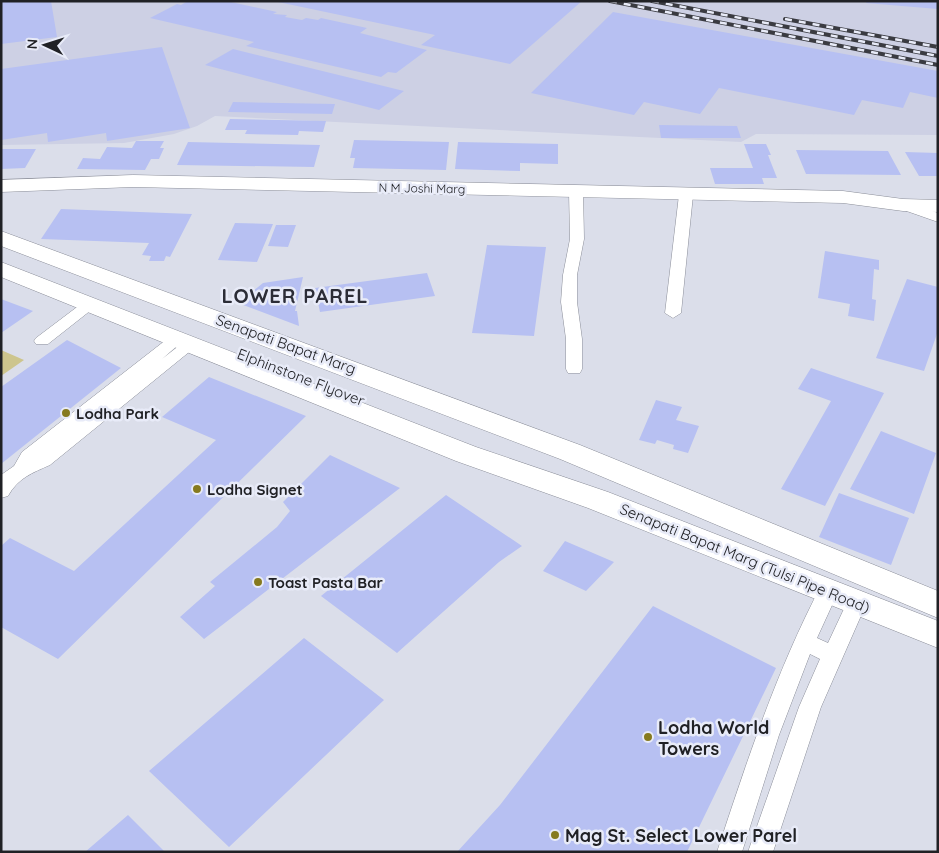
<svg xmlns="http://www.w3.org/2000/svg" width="939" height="853" viewBox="0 0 939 853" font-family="Quicksand,sans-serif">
	<rect width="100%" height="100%" fill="#dbdeea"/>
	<path fill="#cdd0e4" d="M1,1H938V135L756,134L741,142L215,116L197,126L174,134L124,143L1,145Z"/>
	<path fill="#cdc58d" d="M1,350L24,360L1,376Z"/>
	<path fill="#b7c0f2" d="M1,1H51L57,37L1,44Z
		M188,1H226L277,12L273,14L287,15L285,17L302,20L306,18L318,20L321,18L367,28L360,33L427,50L396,73L388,72L381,77L246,46L254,42L150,18L177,4L181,5Z
		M582,1L510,64L421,45L435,35L278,2Z
		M867,1H938V9L866,3Z
		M613,12L938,71V98L910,92L903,108L862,100L854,115L719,88L700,114L644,102L634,115L531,93Z
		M162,47L190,128L107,141L106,133L48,142L47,133L1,140V69Z
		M233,49L404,91L379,110L205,65Z
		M233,102L335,104L332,114L228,112Z
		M230,119L326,121L323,132L299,131L298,135L245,134L247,130H225Z
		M659,125L737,126L741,138H661Z
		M354,140L449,142L446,170L353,168L355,158H350Z
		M136,141H164L160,148H164L159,159H151L145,170L77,169L83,158L100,159L107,147L132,148Z
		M188,142L320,145L314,167L177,165Z
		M458,142L558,144V164L520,163V171L455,169Z
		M744,144H766L771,155H768L777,178H762L764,184H715L710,168H753Z
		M1,149H36L25,168L1,169Z
		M796,150L888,151L901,175L806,174Z
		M905,152L938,153V176H919Z
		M61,209L192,214L170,257L166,256L164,261H149L151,256L142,255L149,243L41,239Z
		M235,223L273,224L257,262L218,260Z
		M276,225H296L288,247L268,246Z
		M487,245L546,247L534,336L472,333Z
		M825,251L879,260V270L874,269L872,299L876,300L874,321L848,316L850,304L818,298Z
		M427,273L435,296L320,312L315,288Z
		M303,277L295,311H297L299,326L238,303L263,283Z
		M907,279L938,287V331L924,371L876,358Z
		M1,299L33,311L1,333Z
		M67,340L121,368L1,464V387Z
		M811,368L884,393L825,506L781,489L831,401L798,389Z
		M209,377L306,416L58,659L1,627V546L10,538L74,571L216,440L162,417Z
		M656,400L682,407L676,420L699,426L688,453L673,449L674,445L657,440L655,444L639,440Z
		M881,431L936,453L914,514L850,489Z
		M330,455L400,488L204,639L180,617L215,586L210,582L277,527L290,511L283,502Z
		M839,493L909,518L891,565L819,537Z
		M446,495L522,546L499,562L397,653L321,596Z
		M565,541L614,562L586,591L543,571Z
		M653,606L776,668L687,852H457L500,805Z
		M304,638L384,700L229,847L149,771Z
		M128,815L165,852H85Z"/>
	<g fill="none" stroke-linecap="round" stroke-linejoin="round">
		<g stroke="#8b8e99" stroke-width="1">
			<path id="minor" d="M576,187L583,191L584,239L577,275V302L582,339V369L580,373H568L566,369V339L561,302L563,275L570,239L569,191Z
				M686,191L693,195L681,313L673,318L665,313L679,195Z
				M903,201L938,213V222L898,208L896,205L898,202Z
				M90,299L98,304L95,307L48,344H36L34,341L36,338L85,301Z
				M177,334L185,339L162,359L185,341H197L199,344L50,465C32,473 18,478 8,496L1,498V475L14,466L22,452L171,336Z
				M829,582L836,584L839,590L817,638L828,643L850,596L857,594L864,596L867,602L821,707L773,852H748L799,707L820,659L810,654L779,735L742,852H717C747,761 777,669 822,584Z"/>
		</g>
		<g stroke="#8b8e99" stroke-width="1">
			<path id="secondary" d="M133,175L843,191L903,199L938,200V212L903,211L843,203L133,187L1,192V180Z"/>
		</g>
		<g stroke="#8b8e99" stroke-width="1">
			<path id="primary" d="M1,231L580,445L938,591V618L560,459L1,246Z
				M1,262L476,447L608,492L938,621V648L588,508L456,461L1,277Z"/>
		</g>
		<use href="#minor" fill="#fff" fill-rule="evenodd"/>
		<use href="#secondary" fill="#fff" fill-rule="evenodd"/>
		<use href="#primary" fill="#fff" fill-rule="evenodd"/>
		<g stroke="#3a3b41" stroke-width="4">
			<path id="rail" d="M610,1L938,65
				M652,1L938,56
				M785,19L938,47"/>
		</g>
		<use href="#rail" stroke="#e8ebf8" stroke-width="2.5" stroke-dasharray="7" stroke-linecap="butt"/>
	</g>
	<g fill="#867a1f" stroke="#e8ebf8" stroke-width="2">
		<circle cx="66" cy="413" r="5"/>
		<circle cx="197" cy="489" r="5"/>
		<circle cx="258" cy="582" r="5"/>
		<circle cx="648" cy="737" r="5"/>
		<circle cx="555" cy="835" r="5"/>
	</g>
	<g text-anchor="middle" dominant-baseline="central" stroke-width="5" stroke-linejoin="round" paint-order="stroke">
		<g font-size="12" fill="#202125" stroke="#e8ebf8">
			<text transform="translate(422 188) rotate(1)">N M Joshi Marg</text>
		</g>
		<g font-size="15" fill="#202125" stroke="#e8ebf8">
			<text transform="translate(286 344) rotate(20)">Senapati Bapat Marg</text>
			<text transform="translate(301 377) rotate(21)">Elphinstone Flyover</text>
			<text transform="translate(745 558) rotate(22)">Senapati Bapat Marg (Tulsi Pipe Road)</text>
		</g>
		<g font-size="15" font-weight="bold" fill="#202125" stroke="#e8ebf8" text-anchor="start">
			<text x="76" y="413">Lodha Park</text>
			<text x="207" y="489">Lodha Signet</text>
			<text x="268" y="582">Toast Pasta Bar</text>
		</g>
		<g font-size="18" font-weight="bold" fill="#202125" stroke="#e8ebf8" text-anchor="start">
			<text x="658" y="727">Lodha World<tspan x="658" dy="21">Towers</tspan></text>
			<text x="565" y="835">Mag St. Select Lower Parel</text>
		</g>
		<g font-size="20" font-weight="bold" letter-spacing="1" fill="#2c2d37" stroke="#e8ebf8">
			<text x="295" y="295">LOWER PAREL</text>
		</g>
	</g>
	<rect width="939" height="853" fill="none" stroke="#202125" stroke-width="5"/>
	<g transform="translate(45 45) rotate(274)" stroke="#e8ebf8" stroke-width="4" paint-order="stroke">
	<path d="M0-4L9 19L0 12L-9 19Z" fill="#202125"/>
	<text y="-8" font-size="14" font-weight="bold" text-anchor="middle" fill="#202125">N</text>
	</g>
</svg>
